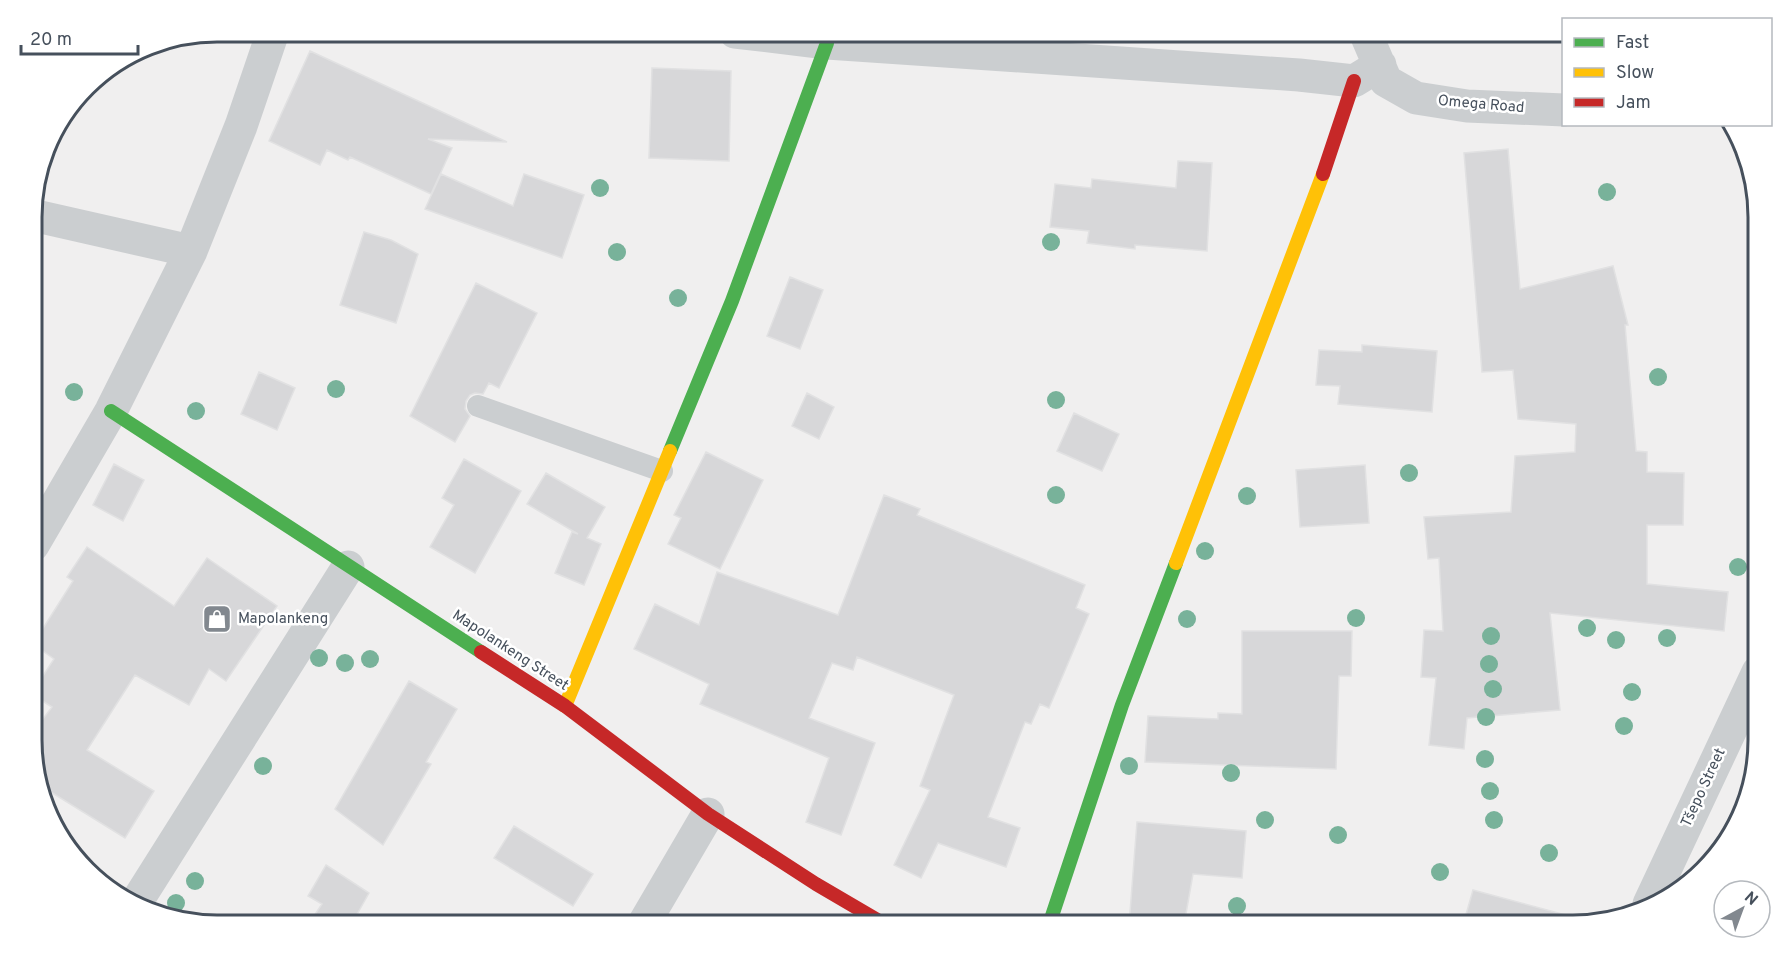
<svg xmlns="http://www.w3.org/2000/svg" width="1790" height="957" viewBox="0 0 1790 957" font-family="Overpass,sans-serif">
	<rect width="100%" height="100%" fill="#f0efef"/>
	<path fill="#d7d7d9" stroke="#e1e1e2" stroke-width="1.5" d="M310,51L507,142L428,139L452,148L431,194L350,157L348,160L327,150L320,165L269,141Z
		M652,68L731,71L729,161L649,158Z
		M1508,149L1520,289L1613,266L1628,325H1625L1636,451L1647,452V472L1684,473L1683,525H1647V584L1728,592L1724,631L1550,613L1560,710L1467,718L1464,749L1429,745L1436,678L1421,677L1424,630L1443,631L1439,558L1428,559L1424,517L1511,512L1515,456L1575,452L1576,424L1518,419L1513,370L1482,372L1464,153Z
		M1178,161L1212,163L1207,251L1135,245V249L1087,243L1089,231L1050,227L1055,184L1091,188L1092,179L1176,188Z
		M441,174L513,206L524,174L584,195L562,258L425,209Z
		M364,232L391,240L418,254L396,323L340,305Z
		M790,277L823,290L800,349L767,336Z
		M476,283L537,313L499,388L489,383L483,394L475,393L470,395L466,401L465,409L470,416L455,442L410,416Z
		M1362,345L1437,351L1432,412L1338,404L1340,386L1316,385L1319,350L1362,352Z
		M259,372L295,388L277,430L241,414Z
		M807,393L834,407L819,439L792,426Z
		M1074,413L1119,434L1102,471L1057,451Z
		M706,452L763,480L720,569L668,544L681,518L674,515Z
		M464,459L521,491L475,573L430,547L454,505L442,498Z
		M114,464L144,480L123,521L93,505Z
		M1365,465L1369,523L1300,527L1296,470Z
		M546,473L605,507L587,538L601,544L584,585L555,573L572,532L578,534L527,504Z
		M884,495L920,509L917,515L1085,585L1076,608L1089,614L1049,708L1040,704L1031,724L1025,722L988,817L1020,828L1006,867L938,843L921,878L894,865L930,790L920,786L954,695L857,657L853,670L832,663L809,718L875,743L841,835L806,822L829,758L700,704L709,684L634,649L655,604L699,625L717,572L838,615Z
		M87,547L174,606L207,558L277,606L226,681L209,669L189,705L135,675L87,750L154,791L125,838L41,786L33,765V732L52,707L33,695V691L54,659L33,644L73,581L67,577Z
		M1242,631H1352L1351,676H1339L1336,769L1145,762L1148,716L1218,719V713L1242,714Z
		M409,681L457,709L426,762L431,764L383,845L335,809Z
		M1137,822L1246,831L1242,878L1193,874L1184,925H1129Z
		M514,826L593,874L573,906L494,858Z
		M326,865L369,893L351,925H308L322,904L308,896Z
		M1473,890L1566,915L1565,925H1463Z"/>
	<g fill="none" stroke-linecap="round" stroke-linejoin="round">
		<path stroke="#cbced0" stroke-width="22" d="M478,406L662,471"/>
		<path stroke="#cbced0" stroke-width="33" d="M735,32L827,43L1299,75L1354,81L1380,65
			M1365,32L1386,81L1416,98L1467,106L1564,110
			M32,215L191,251
			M33,545L111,411L191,251L241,126L273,32
			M1649,904L1758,672
			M134,906L348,567
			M643,925L708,814"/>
		<path stroke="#4caf50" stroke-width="14" d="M111,411L481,652
			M670,451L732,301L827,43
			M1049,925L1122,705L1176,563"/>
		<path stroke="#ffc107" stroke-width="14" d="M1176,563L1323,174
			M565,706L670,451"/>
		<path stroke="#c62828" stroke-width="14" d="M1323,174L1354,81
			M481,652L565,706L708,814L816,884L886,925"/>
	</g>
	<g fill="#78b29a">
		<circle cx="600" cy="188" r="9"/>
		<circle cx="1607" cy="192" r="9"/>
		<circle cx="1051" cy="242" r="9"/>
		<circle cx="617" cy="252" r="9"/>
		<circle cx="678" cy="298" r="9"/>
		<circle cx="1658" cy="377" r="9"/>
		<circle cx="336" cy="389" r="9"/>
		<circle cx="74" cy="392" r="9"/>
		<circle cx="1056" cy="400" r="9"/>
		<circle cx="196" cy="411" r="9"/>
		<circle cx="1409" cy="473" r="9"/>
		<circle cx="1056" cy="495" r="9"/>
		<circle cx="1247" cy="496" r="9"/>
		<circle cx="1205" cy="551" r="9"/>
		<circle cx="1738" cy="567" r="9"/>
		<circle cx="1356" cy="618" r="9"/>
		<circle cx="1187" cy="619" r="9"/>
		<circle cx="1587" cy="628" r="9"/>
		<circle cx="1491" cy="636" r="9"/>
		<circle cx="1667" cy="638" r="9"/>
		<circle cx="1616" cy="640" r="9"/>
		<circle cx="319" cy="658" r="9"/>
		<circle cx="370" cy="659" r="9"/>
		<circle cx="345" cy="663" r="9"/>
		<circle cx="1489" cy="664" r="9"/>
		<circle cx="1493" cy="689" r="9"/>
		<circle cx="1632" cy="692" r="9"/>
		<circle cx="1486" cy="717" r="9"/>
		<circle cx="1624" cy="726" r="9"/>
		<circle cx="1485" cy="759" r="9"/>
		<circle cx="263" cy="766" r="9"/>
		<circle cx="1129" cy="766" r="9"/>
		<circle cx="1231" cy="773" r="9"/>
		<circle cx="1490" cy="791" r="9"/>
		<circle cx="1265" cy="820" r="9"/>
		<circle cx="1494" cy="820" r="9"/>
		<circle cx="1338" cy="835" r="9"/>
		<circle cx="1549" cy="853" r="9"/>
		<circle cx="1440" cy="872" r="9"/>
		<circle cx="195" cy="881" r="9"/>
		<circle cx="176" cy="903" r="9"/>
		<circle cx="1237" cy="906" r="9"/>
	</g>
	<defs>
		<g id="shop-square" transform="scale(1.5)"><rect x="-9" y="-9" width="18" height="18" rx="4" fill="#82888f" stroke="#fff"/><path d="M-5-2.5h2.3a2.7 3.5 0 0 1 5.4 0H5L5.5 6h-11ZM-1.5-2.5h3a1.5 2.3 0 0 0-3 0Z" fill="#fff"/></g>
	</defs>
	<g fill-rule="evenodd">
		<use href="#shop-square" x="217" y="619"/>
	</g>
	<g text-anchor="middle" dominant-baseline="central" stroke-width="5" stroke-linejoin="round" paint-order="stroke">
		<g font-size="15" fill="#46505c" stroke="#fff">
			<text transform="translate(1481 105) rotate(5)">Omega Road</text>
			<text transform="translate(510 651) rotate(33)">Mapolankeng Street</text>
			<text transform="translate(1704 788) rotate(-65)">Tšepo Street</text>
		</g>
		<g font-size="15" fill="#46505c" stroke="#fff" text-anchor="start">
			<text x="238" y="619">Mapolankeng</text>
		</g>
	</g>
	<path d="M0 0H1790V957H0ZM217 42H1573A175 175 0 0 1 1748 217V740A175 175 0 0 1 1573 915H217A175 175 0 0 1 42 740V217A175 175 0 0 1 217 42Z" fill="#fff" fill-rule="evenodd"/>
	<path fill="none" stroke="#46505c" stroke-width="3" d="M217 42H1573A175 175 0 0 1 1748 217V740A175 175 0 0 1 1573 915H217A175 175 0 0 1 42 740V217A175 175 0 0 1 217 42Z"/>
	<rect x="1562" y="18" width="210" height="108" fill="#ffffff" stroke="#b5b9be" stroke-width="1.5"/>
	<rect x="1574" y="38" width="30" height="9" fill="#4caf50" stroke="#b5b9be" stroke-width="1.5"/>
	<text x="1616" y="48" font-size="18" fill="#46505c">Fast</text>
	<rect x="1574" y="68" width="30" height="9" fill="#ffc107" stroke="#b5b9be" stroke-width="1.5"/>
	<text x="1616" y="78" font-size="18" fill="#46505c">Slow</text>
	<rect x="1574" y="98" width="30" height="9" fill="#c62828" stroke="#b5b9be" stroke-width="1.5"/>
	<text x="1616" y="108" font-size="18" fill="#46505c">Jam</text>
	<g transform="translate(1742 909) rotate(41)"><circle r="28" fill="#ffffff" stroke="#b5b9be" stroke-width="1.5"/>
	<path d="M0-4.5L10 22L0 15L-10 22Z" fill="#82888f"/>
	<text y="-9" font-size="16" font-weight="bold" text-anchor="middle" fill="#46505c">N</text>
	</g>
	<path d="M21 45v9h117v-9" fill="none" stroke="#46505c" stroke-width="3"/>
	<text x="30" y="45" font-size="18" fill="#46505c" stroke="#ffffff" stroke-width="4.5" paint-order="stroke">20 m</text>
</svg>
